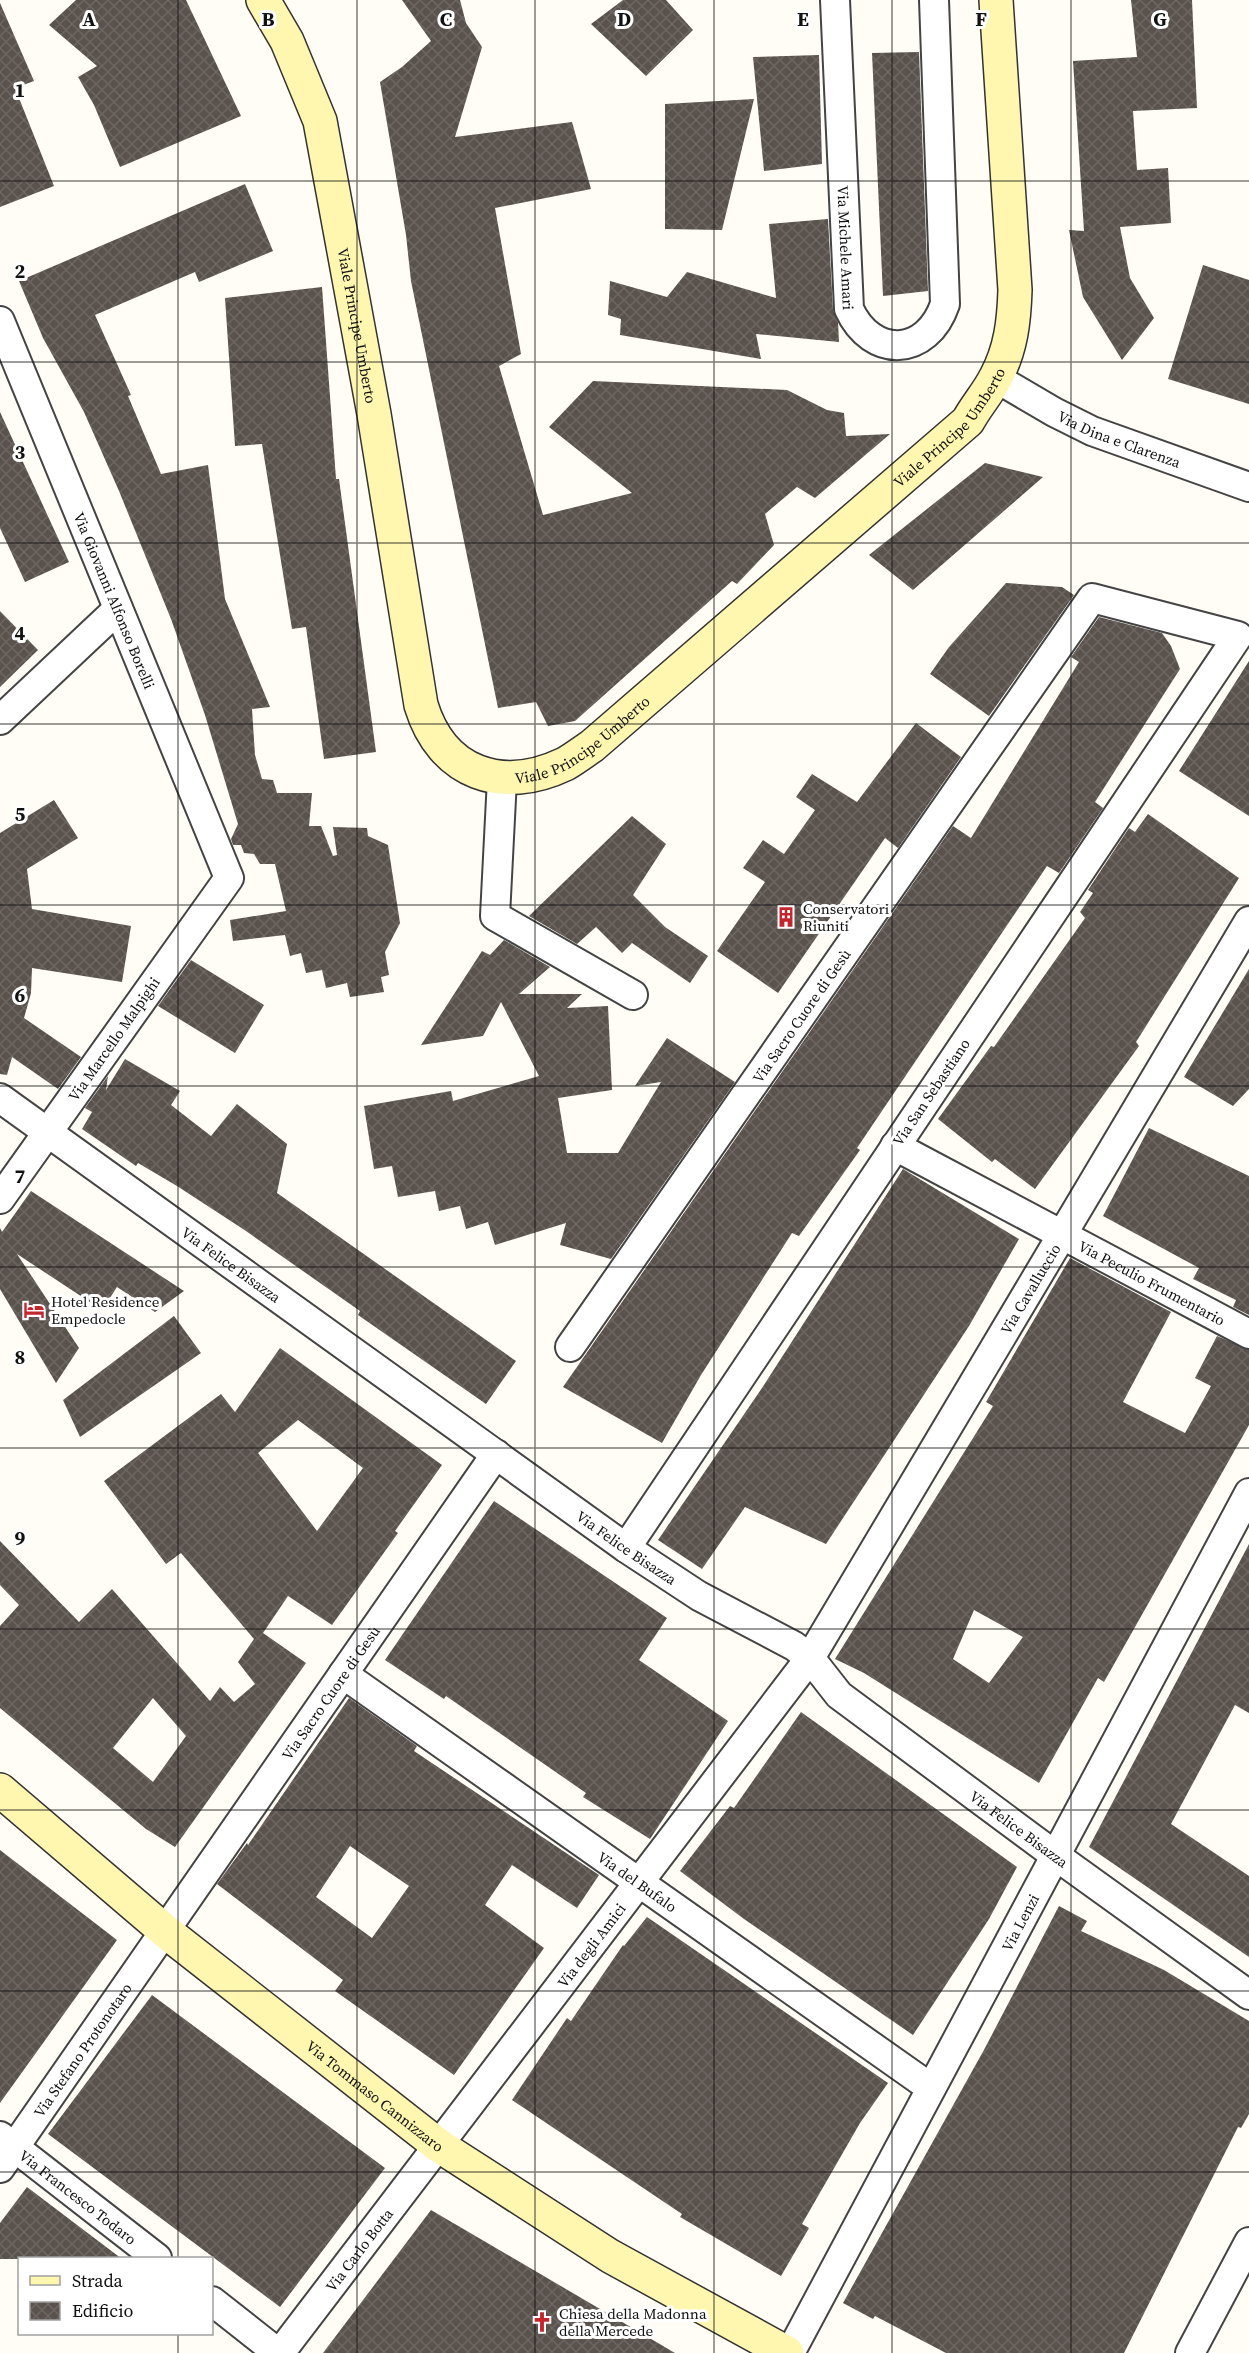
<svg xmlns="http://www.w3.org/2000/svg" width="1249" height="2353" viewBox="0 0 1249 2353" font-family="'Source Serif 4',serif">
	<defs>
		<pattern id="building-cross-hatch" width="8" height="8" patternUnits="userSpaceOnUse" patternTransform="scale(1.5)"><rect width="8" height="8" fill="#5a524d"/><path d="M0 0l8 8M0 8l8-8" fill="none" stroke="#6d6662"/></pattern>
	</defs>
	<rect width="100%" height="100%" fill="#fffdf5"/>
	<path fill="url(#building-cross-hatch)" fill-rule="evenodd" d="M76,0H186L241,116L120,167L94,105L78,77L97,66L49,25Z
		M402,0H460L466,23L482,47L455,137L572,122L591,189L495,208L521,354L499,366L543,515L632,493L549,427L593,381L787,390L827,410L844,413L846,436L890,434L815,498L797,487L765,514L774,545L737,584L732,581L575,721L548,726L536,702L498,708L411,281L406,235L380,82L402,67L431,41Z
		M623,0H666L693,30L646,76L591,24Z
		M1131,0H1192L1197,108L1133,111L1137,170L1168,168L1171,223L1120,227L1130,278L1154,318L1122,360L1083,297L1069,230L1084,231L1073,61L1137,57Z
		M0,3L34,81L15,88L54,186L0,207Z
		M919,52L928,291L883,296L872,53Z
		M819,55L822,164L764,171L753,57Z
		M754,99L722,230L665,229V104Z
		M245,184L273,251L199,282L195,272L95,315L131,395L128,396L161,474L208,465L225,599L270,707L252,709L255,755L262,779L273,780L277,793H312L309,826H321L333,856L337,855L333,827L367,828L368,836L388,845L400,923L385,952L389,975L381,977L384,992L350,997L347,983L326,988L322,970L306,973L301,953L290,956L285,935L233,941L230,920L286,911L275,864H260L254,854L244,853L241,845H233L231,839L238,824L205,715L171,619L119,491L84,412L43,338L19,281Z
		M828,219L833,310L838,322L839,342L756,334L761,359L620,335L621,319L608,315L610,281L667,297L687,272L776,298L769,224Z
		M1203,265L1249,280V404L1168,379Z
		M322,287L336,479H339L376,752L324,759L306,627L292,629L262,444L235,446L225,298Z
		M0,412L69,562L25,582L0,528Z
		M985,463L1043,477L913,590L869,555Z
		M1006,583L1062,587L1074,595L989,716L930,674L949,647Z
		M0,611L38,650L0,687Z
		M1099,617L1162,633L1171,646L1180,669L1095,802L1103,808L1059,873L1047,866L857,1148L860,1150L799,1236L792,1233L701,1375L662,1443L563,1387L953,826L971,838L1079,662L1071,657Z
		M1249,661V816L1179,771Z
		M916,723L961,757L898,848L885,838L778,993L717,951L765,882L743,868L763,840L784,854L815,810L796,797L812,774L857,802Z
		M54,800L78,838L27,869L32,909L131,926L122,982L32,968L31,993L24,1018L81,1057L58,1089L12,1057L7,1075L0,1074V833Z
		M1148,814L1239,878L1136,1042L1139,1046L1035,1189L995,1159L992,1162L938,1119L991,1046L994,1047L1085,918L1080,912L1093,893L1088,890L1129,828L1135,832Z
		M632,816L666,844L633,895L665,927L708,956L690,983L632,943L622,953L596,927L577,944L529,916Z
		M504,940L550,967L519,994H582L567,1008L608,1006L612,1090L558,1098L567,1153H618L661,1082L635,1086L667,1038L735,1082L611,1259L560,1245L566,1223L495,1245L488,1222L466,1229L460,1206L439,1211L435,1191L398,1197L392,1166L374,1169L364,1106L451,1091L453,1101L539,1076L501,1002L483,1036L421,1045L482,951L490,955Z
		M191,960L264,1005L235,1053L158,1006Z
		M1249,969V1089L1233,1106L1184,1077Z
		M125,1059L180,1091L171,1105L211,1136L237,1104L287,1144L277,1193L516,1361L486,1404L358,1315L360,1311L243,1229L177,1186L138,1163L136,1166L82,1129L92,1112L85,1108L108,1076L106,1090Z
		M1149,1128L1249,1176V1315L1233,1307L1236,1300L1193,1279L1199,1268L1103,1216Z
		M903,1169L1019,1239L969,1326L826,1544L745,1507L702,1569L658,1540L762,1388Z
		M31,1191L184,1291L155,1312L117,1287L102,1310L17,1254L79,1348L56,1383L0,1289V1228L2,1232Z
		M1070,1258L1171,1312L1123,1402L1185,1433L1211,1386L1195,1378L1217,1336L1249,1350V1425L1104,1682L1098,1678L1039,1783L864,1673L835,1659L993,1406L986,1402ZM974,1610L1023,1637L989,1683L953,1659Z
		M174,1316L201,1353L80,1437L63,1400Z
		M280,1348L442,1465L395,1531L398,1533L332,1625L288,1596L263,1633L306,1663L175,1847L146,1829L0,1708V1626L19,1605L0,1585V1541L79,1622L112,1589L210,1701L220,1687L234,1702L255,1684L238,1662L254,1639L181,1553L166,1564L104,1481L221,1394L235,1412ZM298,1420L363,1468L317,1531L258,1453ZM153,1698L186,1736L153,1782L113,1748Z
		M494,1501L667,1618L639,1660L728,1721L650,1839L583,1797L586,1793L446,1696L444,1699L385,1660Z
		M1249,1544V1713L1235,1705L1171,1824L1249,1876V1957L1089,1847Z
		M349,1698L417,1746L414,1751L599,1875L577,1908L512,1865L485,1905L544,1948L454,2075L335,1991L343,1980L217,1884L247,1843L248,1845ZM350,1846L409,1886L372,1938L316,1897Z
		M801,1712L1017,1867L989,1919L913,2035L744,1919L680,1871L730,1806L734,1808Z
		M0,1850L117,1940L0,2103Z
		M1059,1906L1087,1921L1081,1931L1164,1970L1249,2021V2114L1241,2128L1238,2127L1124,2353H946L875,2316L873,2319L843,2303L985,2048Z
		M647,1917L888,2083L860,2123L802,2224L809,2228L781,2276L680,2217L682,2214L512,2100L567,2018L571,2021L623,1945L624,1946Z
		M152,1995L385,2168L280,2307L48,2134Z
		M27,2187L122,2259H0V2223Z
		M431,2210L583,2299L675,2353H323Z"/>
	<g fill="none" stroke-linecap="round" stroke-linejoin="round">
		<g stroke="#444" stroke-width="32">
			<g id="street">
				<path id="s1" d="M835,0L849,309C872,359 927,357 945,304L934,0"/>
				<path id="s2" d="M0,321L229,878L0,1199"/>
				<path id="s3" d="M996,378L1054,412L1092,431L1249,487"/>
				<path d="M0,720L118,609"/>
				<path d="M502,779L495,916L633,995"/>
				<path id="s4" d="M0,1098L626,1548L699,1596L794,1646L810,1658L839,1695L1056,1856L1249,1995"/>
				<path id="s5" d="M895,1146L1249,1334"/>
				<path id="s6" d="M570,1347L1092,598L1238,636L626,1548"/>
				<path id="s7" d="M343,1674L931,2088"/>
				<path id="s8" d="M0,2136L157,2258"/>
				<path id="s9" d="M0,2168L496,1454"/>
				<path d="M212,2301L278,2353"/>
				<path id="s10" d="M280,2353L810,1658L1249,921"/>
				<path id="s11" d="M790,2353L1249,1493"/>
				<path d="M1190,2353L1249,2242"/>
			</g>
		</g>
		<g stroke="#333" stroke-width="36">
			<g id="secondary">
				<path id="s12" d="M263,0L287,41L320,121L374,414L421,705C442,774 502,794 565,764C574,759 583,752 592,746L968,421C976,406 988,393 996,377C1011,349 1014,321 1015,290L996,0"/>
				<path id="s13" d="M0,1790L165,1931L438,2145L610,2256L787,2353"/>
			</g>
		</g>
		<use href="#street" stroke="#fff" stroke-width="28"/>
		<use href="#secondary" stroke="#fff6b0" stroke-width="33"/>
	</g>
	<path fill="none" stroke="#111" stroke-width="1.5" stroke-opacity="0.55" d="M178,0V2258M357,0V2353M535,0V2353M714,0V2353M892,0V2353M1071,0V2353M0,181H1249M0,362H1249M0,543H1249M0,724H1249M0,905H1249M0,1086H1249M0,1267H1249M0,1448H1249M0,1629H1249M0,1810H1249M0,1991H1249M0,2172H1249M178,2334V2353"/>
	<defs>
		<g id="building-bare" transform="scale(1.62)"><path d="M-4-6H4V6H1V3H-1V6H-4ZM-2.5-4.3h1.7v1.8h-1.7ZM.8-4.3h1.7v1.8H.8ZM-2.5-1h1.7V.8h-1.7ZM.8-1h1.7V.8H.8Z" fill="#c4262e" stroke="#fff" stroke-width="2.5" paint-order="stroke"/></g>
		<g id="hotel-bare" transform="scale(1.62)"><path d="M-6-4.5h1.5V1H6V5H4.5V3h-9V5H-6ZM-4 0a1.8 1.8 0 1 1 3.6 0ZM.5 0V-2.5h3Q6-2.5 6 0Z" fill="#c4262e" stroke="#fff" stroke-width="2.5" paint-order="stroke"/></g>
		<g id="church-bare" transform="scale(1.62)"><path d="M-1.2-6h2.4v3.5h3.3v2.4h-3.3V6h-2.4V-.1h-3.3v-2.4h3.3Z" fill="#c4262e" stroke="#fff" stroke-width="2.5" paint-order="stroke"/></g>
	</defs>
	<g fill-rule="evenodd">
		<use href="#building-bare" x="786" y="917"/>
		<use href="#hotel-bare" x="34" y="1310"/>
		<use href="#church-bare" x="542" y="2322"/>
	</g>
	<g text-anchor="middle" dominant-baseline="central" stroke-width="6" stroke-linejoin="round" paint-order="stroke">
		<g font-size="15" fill="#111" stroke="#fff">
			<text stroke="none"><textPath href="#s1" startOffset="248">Via Michele Amari</textPath></text>
			<text stroke="none"><textPath href="#s12" startOffset="342">Viale Principe Umberto</textPath></text>
			<text stroke="none"><textPath href="#s12" startOffset="1420">Viale Principe Umberto</textPath></text>
			<text stroke="none"><textPath href="#s3" startOffset="138">Via Dina e Clarenza</textPath></text>
			<text stroke="none"><textPath href="#s2" startOffset="302">Via Giovanni Alfonso Borelli</textPath></text>
			<text stroke="none"><textPath href="#s12" startOffset="934">Viale Principe Umberto</textPath></text>
			<text stroke="none"><textPath href="#s6" startOffset="404">Via Sacro Cuore di Gesù</textPath></text>
			<text transform="translate(114 1039) rotate(-55)">Via Marcello Malpighi</text>
			<text transform="translate(931 1092) rotate(-56)">Via San Sebastiano</text>
			<text stroke="none"><textPath href="#s4" startOffset="285">Via Felice Bisazza</textPath></text>
			<text stroke="none"><textPath href="#s5" startOffset="291">Via Peculio Frumentario</textPath></text>
			<text stroke="none"><textPath href="#s10" startOffset="1304">Via Cavalluccio</textPath></text>
			<text stroke="none"><textPath href="#s4" startOffset="771">Via Felice Bisazza</textPath></text>
			<text stroke="none"><textPath href="#s9" startOffset="579">Via Sacro Cuore di Gesù</textPath></text>
			<text stroke="none"><textPath href="#s4" startOffset="1257">Via Felice Bisazza</textPath></text>
			<text stroke="none"><textPath href="#s7" startOffset="360">Via del Bufalo</textPath></text>
			<text stroke="none"><textPath href="#s11" startOffset="488">Via Lenzi</textPath></text>
			<text stroke="none"><textPath href="#s10" startOffset="513">Via degli Amici</textPath></text>
			<text stroke="none"><textPath href="#s9" startOffset="144">Via Stefano Protonotaro</textPath></text>
			<text stroke="none"><textPath href="#s13" startOffset="484">Via Tommaso Cannizzaro</textPath></text>
			<text stroke="none"><textPath href="#s8" startOffset="99">Via Francesco Todaro</textPath></text>
			<text stroke="none"><textPath href="#s10" startOffset="130">Via Carlo Botta</textPath></text>
		</g>
		<g font-size="15" fill="#111" stroke="#fff" text-anchor="start">
			<text x="803" y="908">Conservatori<tspan x="803" dy="17">Riuniti</tspan></text>
			<text x="51" y="1301">Hotel Residence<tspan x="51" dy="17">Empedocle</tspan></text>
			<text x="559" y="2313">Chiesa della Madonna<tspan x="559" dy="17">della Mercede</tspan></text>
		</g>
	</g>
	<g font-size="20" text-anchor="middle" font-weight="bold" fill="#111" stroke="#fff" stroke-width="6" stroke-linejoin="round" paint-order="stroke">
		<text x="89" y="26">A</text>
		<text x="268" y="26">B</text>
		<text x="446" y="26">C</text>
		<text x="624" y="26">D</text>
		<text x="803" y="26">E</text>
		<text x="981" y="26">F</text>
		<text x="1160" y="26">G</text>
		<text x="20" y="97">1</text>
		<text x="20" y="278">2</text>
		<text x="20" y="459">3</text>
		<text x="20" y="640">4</text>
		<text x="20" y="821">5</text>
		<text x="20" y="1002">6</text>
		<text x="20" y="1183">7</text>
		<text x="20" y="1364">8</text>
		<text x="20" y="1545">9</text>
	</g>
	<rect x="18" y="2257" width="195" height="78" fill="#ffffff" stroke="#a0a0a0" stroke-width="1.5"/>
	<rect x="30" y="2276" width="30" height="9" fill="#fff6b0" stroke="#a0a0a0" stroke-width="1.5"/>
	<text x="72" y="2287" font-size="18" fill="#111111">Strada</text>
	<rect x="30" y="2302" width="30" height="18" fill="url(#building-cross-hatch)" stroke="#a0a0a0" stroke-width="1.5"/>
	<text x="72" y="2317" font-size="18" fill="#111111">Edificio</text>
</svg>
